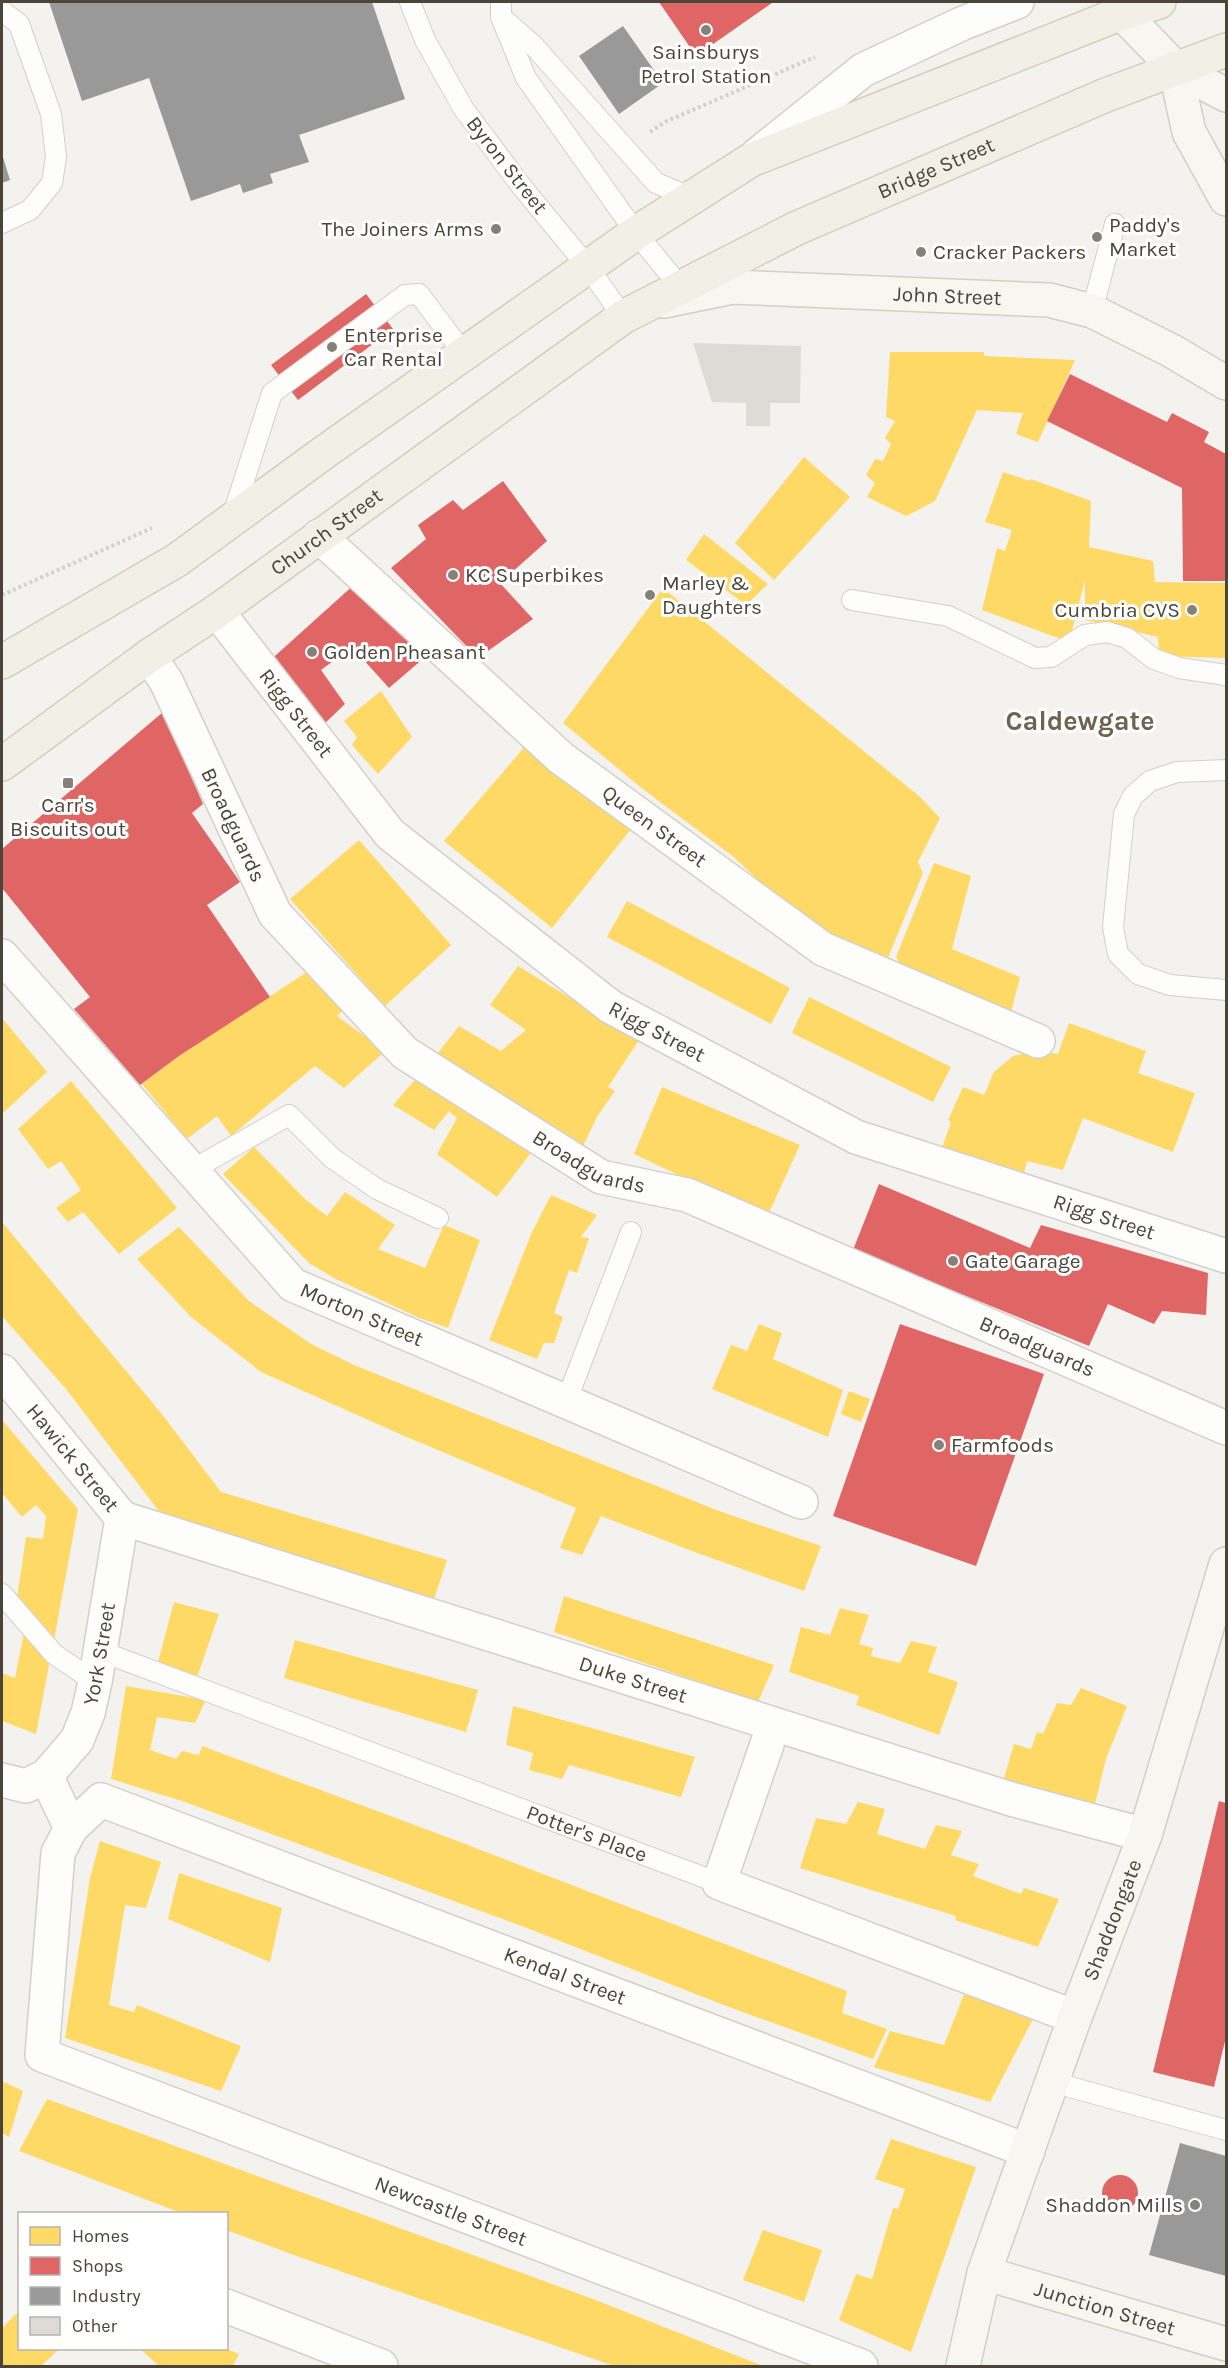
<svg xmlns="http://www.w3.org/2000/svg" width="1228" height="2368" viewBox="0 0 1228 2368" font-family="Karla,sans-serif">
	<rect width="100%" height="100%" fill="#f4f2ee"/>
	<path fill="#ffd966" d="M890,352H984V356L1075,360L1038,442L1016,434L1023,413L977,410L935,501L906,516L867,497L875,483L866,475L875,459L883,461L891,444L885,438L895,421L886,417Z
		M804,457L850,497L774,580L735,543Z
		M1003,472L1030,481L1031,479L1091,501L1089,547L1153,561L1155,582L1226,583V658L1159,656L1158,637L1085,620V580L1069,642L982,610L997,548L1005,551L1012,530L985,522Z
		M704,534L768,584L746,605L686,560Z
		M663,588L919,796L940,818L918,862L923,873L883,970L810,930L735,858L644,790L563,723Z
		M381,691L412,737L378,774L352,745L357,737L344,721Z
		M527,744L631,829L552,928L444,841Z
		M359,840L451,945L385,1006L290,899Z
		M934,863L971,876L952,949L1020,977L1009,1020L904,972L896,957Z
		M627,901L790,988L771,1024L607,937Z
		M518,966L639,1040L608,1087L615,1091L597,1117L579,1154L434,1058L459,1026L501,1051L526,1030L490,1005Z
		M310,970L343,1010L337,1016L385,1051L344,1088L315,1066L231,1136L217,1116L187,1139L142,1084L179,1056Z
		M809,997L951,1067L933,1102L792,1033Z
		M2,1018L47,1072L2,1114Z
		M1069,1023L1146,1051L1138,1073L1195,1093L1173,1152L1083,1118L1063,1170L1027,1161L1023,1177L942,1148L951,1122L948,1120L963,1087L984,1095L994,1072L1013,1056L1033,1051L1058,1054Z
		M421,1073L533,1150L497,1197L437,1154L457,1118L449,1111L434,1130L393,1105Z
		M71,1081L177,1208L119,1254L83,1212L68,1222L56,1208L81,1190L61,1161L48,1169L18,1129Z
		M662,1087L800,1145L767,1217L634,1154Z
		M254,1147L306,1200L327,1216L345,1192L395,1225L378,1249L425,1268L444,1225L480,1240L448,1328L417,1317L334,1278L309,1263L223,1174Z
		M551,1195L597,1215L581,1237L589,1238L577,1273L569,1270L554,1313L563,1317L554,1343H544L537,1359L489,1340L532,1232Z
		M2,1222L161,1413L221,1492L447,1560L433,1602L167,1522L66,1389L2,1316Z
		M179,1227L249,1301L311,1344L354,1365L719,1511L821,1546L804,1591L700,1554L601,1516L582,1555L560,1548L576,1508L402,1435L261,1372L191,1317L137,1259Z
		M759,1324L782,1333L773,1359L843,1390L828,1437L712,1389L731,1345L747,1351Z
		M849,1391L870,1399L861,1422L841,1414Z
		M2,1420L78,1509L54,1640L17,1598L26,1537L43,1539L46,1516L36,1505L22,1517L2,1493Z
		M564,1596L774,1665L758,1702L554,1632Z
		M174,1602L219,1614L196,1680L157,1666Z
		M840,1608L869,1615L859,1644L873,1648L871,1656L900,1663L911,1641L937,1647L928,1672L958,1682L939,1735L856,1705L859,1696L789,1672L801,1627L830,1635Z
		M24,1633L49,1665L36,1734L2,1721V1673L15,1678Z
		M295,1640L478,1690L466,1732L284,1678Z
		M126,1686L206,1700L195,1723L157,1717L150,1750L176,1759L182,1751L199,1755L202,1746L455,1840L847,1991L842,2013L887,2029L873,2059L729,2007L519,1925L182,1801L111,1779Z
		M1081,1688L1127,1706L1106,1759L1092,1816L1003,1781L1014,1744L1031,1749L1037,1732L1043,1734L1057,1703L1071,1705Z
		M513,1706L695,1757L681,1797L569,1765L562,1779L529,1770L533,1753L506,1745Z
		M858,1802L885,1809L877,1834L925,1849L936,1825L962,1831L951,1855L979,1864L973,1876L1021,1894L1024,1888L1059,1899L1038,1947L955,1920L956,1916L800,1868L816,1818L846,1824Z
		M100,1841L161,1862L146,1908L125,1905L109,2005L134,2012L137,2005L241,2046L221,2091L65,2038L90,1878Z
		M179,1873L282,1908L270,1962L168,1919Z
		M965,1992L1035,2015L990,2102L874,2067L890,2031L944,2045Z
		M2,2081L23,2091L9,2137L2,2133Z
		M47,2099L593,2299L763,2366H614L302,2258L226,2230V2214H184L19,2151Z
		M891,2139L976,2167L911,2352L839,2320L856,2274L872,2279L893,2208L898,2209L905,2189L875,2179Z
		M763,2230L822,2250L804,2302L743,2280Z
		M20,2310V2348H60L41,2366H2V2328Z
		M139,2348H224L239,2354L233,2366H159Z"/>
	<path fill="#e06666" d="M659,2H771L772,3L696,56Z
		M366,294L393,329L298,400L271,365Z
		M1070,374L1167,422L1172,413L1209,432L1204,442L1226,454V581H1183L1182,488L1047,421Z
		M503,481L547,541L500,583L533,619L478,658L391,568L426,539L418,525L453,500L463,510Z
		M356,583L424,658L389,688L352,647L321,670L345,704L322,726L266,664Z
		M163,712L203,804L192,813L240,882L207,905L270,997L179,1056L140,1085L74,1009L90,997L2,888V849Z
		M879,1184L1030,1248L1041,1225L1208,1273L1206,1315L1162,1311L1154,1324L1108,1304L1089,1346L853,1250Z
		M900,1324L1044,1374L976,1566L833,1516Z
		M1219,1801L1226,1803V2037L1214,2087L1153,2072Z
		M1102 2193a18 18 0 1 1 36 0a18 18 0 1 1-36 0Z"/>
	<path fill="#999" d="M49,2H372L405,99L299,135L309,162L270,174L273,183L243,193L240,184L191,201L149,78L82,101Z
		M623,26L663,83L619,114L579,56Z
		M2,154L10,180L2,183Z
		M1180,2143L1226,2156V2276L1149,2255Z"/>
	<path fill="#dedbd6" d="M693,343L801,346L800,403H770V426H746V403L712,402Z"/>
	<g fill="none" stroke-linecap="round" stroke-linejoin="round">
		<g stroke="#d2d0cb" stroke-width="22">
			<g id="lane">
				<path d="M410,2L425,40L463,108L522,187L588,267L623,317"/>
				<path d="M501,2V17L533,45L656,183L690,197"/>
				<path d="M2,11L19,24L51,114L56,157L52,183L30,210L2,223"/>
				<path d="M501,17L526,78L636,233L682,289"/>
				<path d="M1092,311L1115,224"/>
				<path d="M232,518L272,393L405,295L419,294L464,354"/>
				<path d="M852,600L948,616L1035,658L1051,657L1085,635L1107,632L1127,638L1154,659L1179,668L1226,675"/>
				<path d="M1226,770L1177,772L1150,781L1133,796L1124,814L1113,927L1118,954L1138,974L1170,985L1226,990"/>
				<path d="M190,1171L289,1115L332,1158L377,1189L438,1218"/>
				<path d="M566,1402L631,1232"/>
				<path d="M2,1594L54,1654L95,1682"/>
				<path id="s1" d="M100,1651L719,1883"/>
				<path d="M1052,2082L1226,2130"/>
			</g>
		</g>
		<g stroke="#d2d0cb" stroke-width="36">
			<g id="street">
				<path d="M757,155L863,70L961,24L1017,2"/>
				<path id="s2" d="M319,536L561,758L823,949L1038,1041"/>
				<path id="s3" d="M217,611L390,834L611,1007L856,1137L1226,1256"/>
				<path id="s4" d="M149,656L166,681L275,914L405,1053L601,1177L687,1195L1226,1428"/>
				<path id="s5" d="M2,956L293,1285L801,1502"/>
				<path id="s6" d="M2,1371L122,1518"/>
				<path id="s7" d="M122,1518L1011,1799L1145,1835"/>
				<path d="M774,1724L719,1883L1075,2017"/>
				<path d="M46,1776L71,1828"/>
				<path id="s8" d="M2,1780L26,1786L46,1776L77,1740L88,1713L95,1682L122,1518"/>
				<path d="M226,2306L381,2366"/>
				<path id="s9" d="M861,2366L42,2055L58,1853L71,1828L101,1800L1028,2151"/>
			</g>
		</g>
		<g stroke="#d3cfc5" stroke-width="36">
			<g id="secondary">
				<path d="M1122,13L1175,68L1226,95"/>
				<path d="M1175,68L1189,132L1226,199"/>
				<path id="s10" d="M664,301L732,287L1049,300L1092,311L1172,351L1226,383"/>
				<path id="s11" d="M984,2273L1226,2344"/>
				<path id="s12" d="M963,2366L984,2273L1075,2017L1145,1835L1226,1564"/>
			</g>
		</g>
		<g stroke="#d6cebb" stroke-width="36">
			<g id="primary">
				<path d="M2,662L177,560L326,451L636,233L751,160L1122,13L1159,2"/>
				<path id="s13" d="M2,764L149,656L217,611L623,317L797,228L1106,95L1226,50"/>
			</g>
		</g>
		<path stroke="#d3d2cc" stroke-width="4" stroke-dasharray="3 3" stroke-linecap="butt" d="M650,132L665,122L815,57
			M2,595L152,528"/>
		<use href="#lane" stroke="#fdfdfc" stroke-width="20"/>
		<use href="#street" stroke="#fdfdfc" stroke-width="33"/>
		<use href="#secondary" stroke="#f7f6f1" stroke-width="33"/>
		<use href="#primary" stroke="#f2efe6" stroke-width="33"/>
	</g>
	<g fill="#868178" stroke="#fff" stroke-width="2">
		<circle cx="706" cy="30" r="6"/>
		<circle cx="496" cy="229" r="6"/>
		<circle cx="1097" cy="237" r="6"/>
		<circle cx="921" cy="252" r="6"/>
		<circle cx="332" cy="347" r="6"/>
		<circle cx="453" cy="575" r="6"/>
		<circle cx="650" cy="595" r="6"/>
		<circle cx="1192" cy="610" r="6"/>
		<circle cx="312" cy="652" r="6"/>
		<rect x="62" y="777" width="12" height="12" rx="3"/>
		<circle cx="953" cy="1261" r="6"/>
		<circle cx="939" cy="1445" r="6"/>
		<circle cx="1195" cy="2205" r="6"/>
	</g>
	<g text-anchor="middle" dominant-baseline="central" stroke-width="6" stroke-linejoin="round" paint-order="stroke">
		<g font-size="21" fill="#4b4439" stroke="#fff" text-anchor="start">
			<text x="706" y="52" text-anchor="middle">Sainsburys<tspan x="706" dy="24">Petrol Station</tspan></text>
			<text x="1109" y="225">Paddy's<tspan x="1109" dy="24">Market</tspan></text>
			<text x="484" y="229" text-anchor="end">The Joiners Arms</text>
			<text x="933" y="252">Cracker Packers</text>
			<text x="344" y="335">Enterprise<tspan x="344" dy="24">Car Rental</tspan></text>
			<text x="465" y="575">KC Superbikes</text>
			<text x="662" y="583">Marley &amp;<tspan x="662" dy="24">Daughters</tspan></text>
			<text x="1180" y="610" text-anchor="end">Cumbria CVS</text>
			<text x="324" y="652">Golden Pheasant</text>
			<text x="68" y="805" text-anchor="middle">Carr's<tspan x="68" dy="24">Biscuits out</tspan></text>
			<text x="965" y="1261">Gate Garage</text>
			<text x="951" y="1445">Farmfoods</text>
			<text x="1183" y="2205" text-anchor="end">Shaddon Mills</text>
		</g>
		<g font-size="21" fill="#4b4439" stroke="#fff">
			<text transform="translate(507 165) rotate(52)">Byron Street</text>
			<text stroke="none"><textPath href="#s13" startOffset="1112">Bridge Street</textPath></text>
			<text stroke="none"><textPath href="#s10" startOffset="285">John Street</textPath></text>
			<text stroke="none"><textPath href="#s13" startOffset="399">Church Street</textPath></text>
			<text stroke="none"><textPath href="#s3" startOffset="129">Rigg Street</textPath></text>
			<text stroke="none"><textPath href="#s4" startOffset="189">Broadguards</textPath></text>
			<text stroke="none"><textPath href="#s2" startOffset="444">Queen Street</textPath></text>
			<text stroke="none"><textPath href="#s3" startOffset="615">Rigg Street</textPath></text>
			<text stroke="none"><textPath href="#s4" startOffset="693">Broadguards</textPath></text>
			<text stroke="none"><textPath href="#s3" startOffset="1101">Rigg Street</textPath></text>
			<text stroke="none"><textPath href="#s5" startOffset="514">Morton Street</textPath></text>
			<text stroke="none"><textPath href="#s4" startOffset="1179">Broadguards</textPath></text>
			<text stroke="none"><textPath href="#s6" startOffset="112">Hawick Street</textPath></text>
			<text stroke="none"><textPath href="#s8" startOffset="184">York Street</textPath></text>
			<text stroke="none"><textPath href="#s7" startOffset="536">Duke Street</textPath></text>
			<text stroke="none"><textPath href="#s1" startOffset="520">Potter's Place</textPath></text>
			<text stroke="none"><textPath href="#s12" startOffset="471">Shaddongate</textPath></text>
			<text stroke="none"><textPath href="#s9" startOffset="1644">Kendal Street</textPath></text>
			<text transform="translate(451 2211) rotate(21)">Newcastle Street</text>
			<text stroke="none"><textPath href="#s11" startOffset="126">Junction Street</textPath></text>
		</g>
		<g font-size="27" font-weight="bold" fill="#6e6250" stroke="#fff">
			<text x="1080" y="721">Caldewgate</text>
		</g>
	</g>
	<rect width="1228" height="2368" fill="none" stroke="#4b4439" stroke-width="6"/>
	<rect x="18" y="2212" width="210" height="138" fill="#ffffff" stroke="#b7b4b0" stroke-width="1.5"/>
	<rect x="30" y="2227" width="30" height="18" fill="#ffd966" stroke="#b7b4b0" stroke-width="1.5"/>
	<text x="72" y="2242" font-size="18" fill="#4b4439">Homes</text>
	<rect x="30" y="2257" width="30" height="18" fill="#e06666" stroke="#b7b4b0" stroke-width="1.5"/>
	<text x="72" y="2272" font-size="18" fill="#4b4439">Shops</text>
	<rect x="30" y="2287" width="30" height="18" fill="#999999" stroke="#b7b4b0" stroke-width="1.5"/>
	<text x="72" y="2302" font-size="18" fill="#4b4439">Industry</text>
	<rect x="30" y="2317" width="30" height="18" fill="#dedbd6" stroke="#b7b4b0" stroke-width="1.5"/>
	<text x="72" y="2332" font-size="18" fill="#4b4439">Other</text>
</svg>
